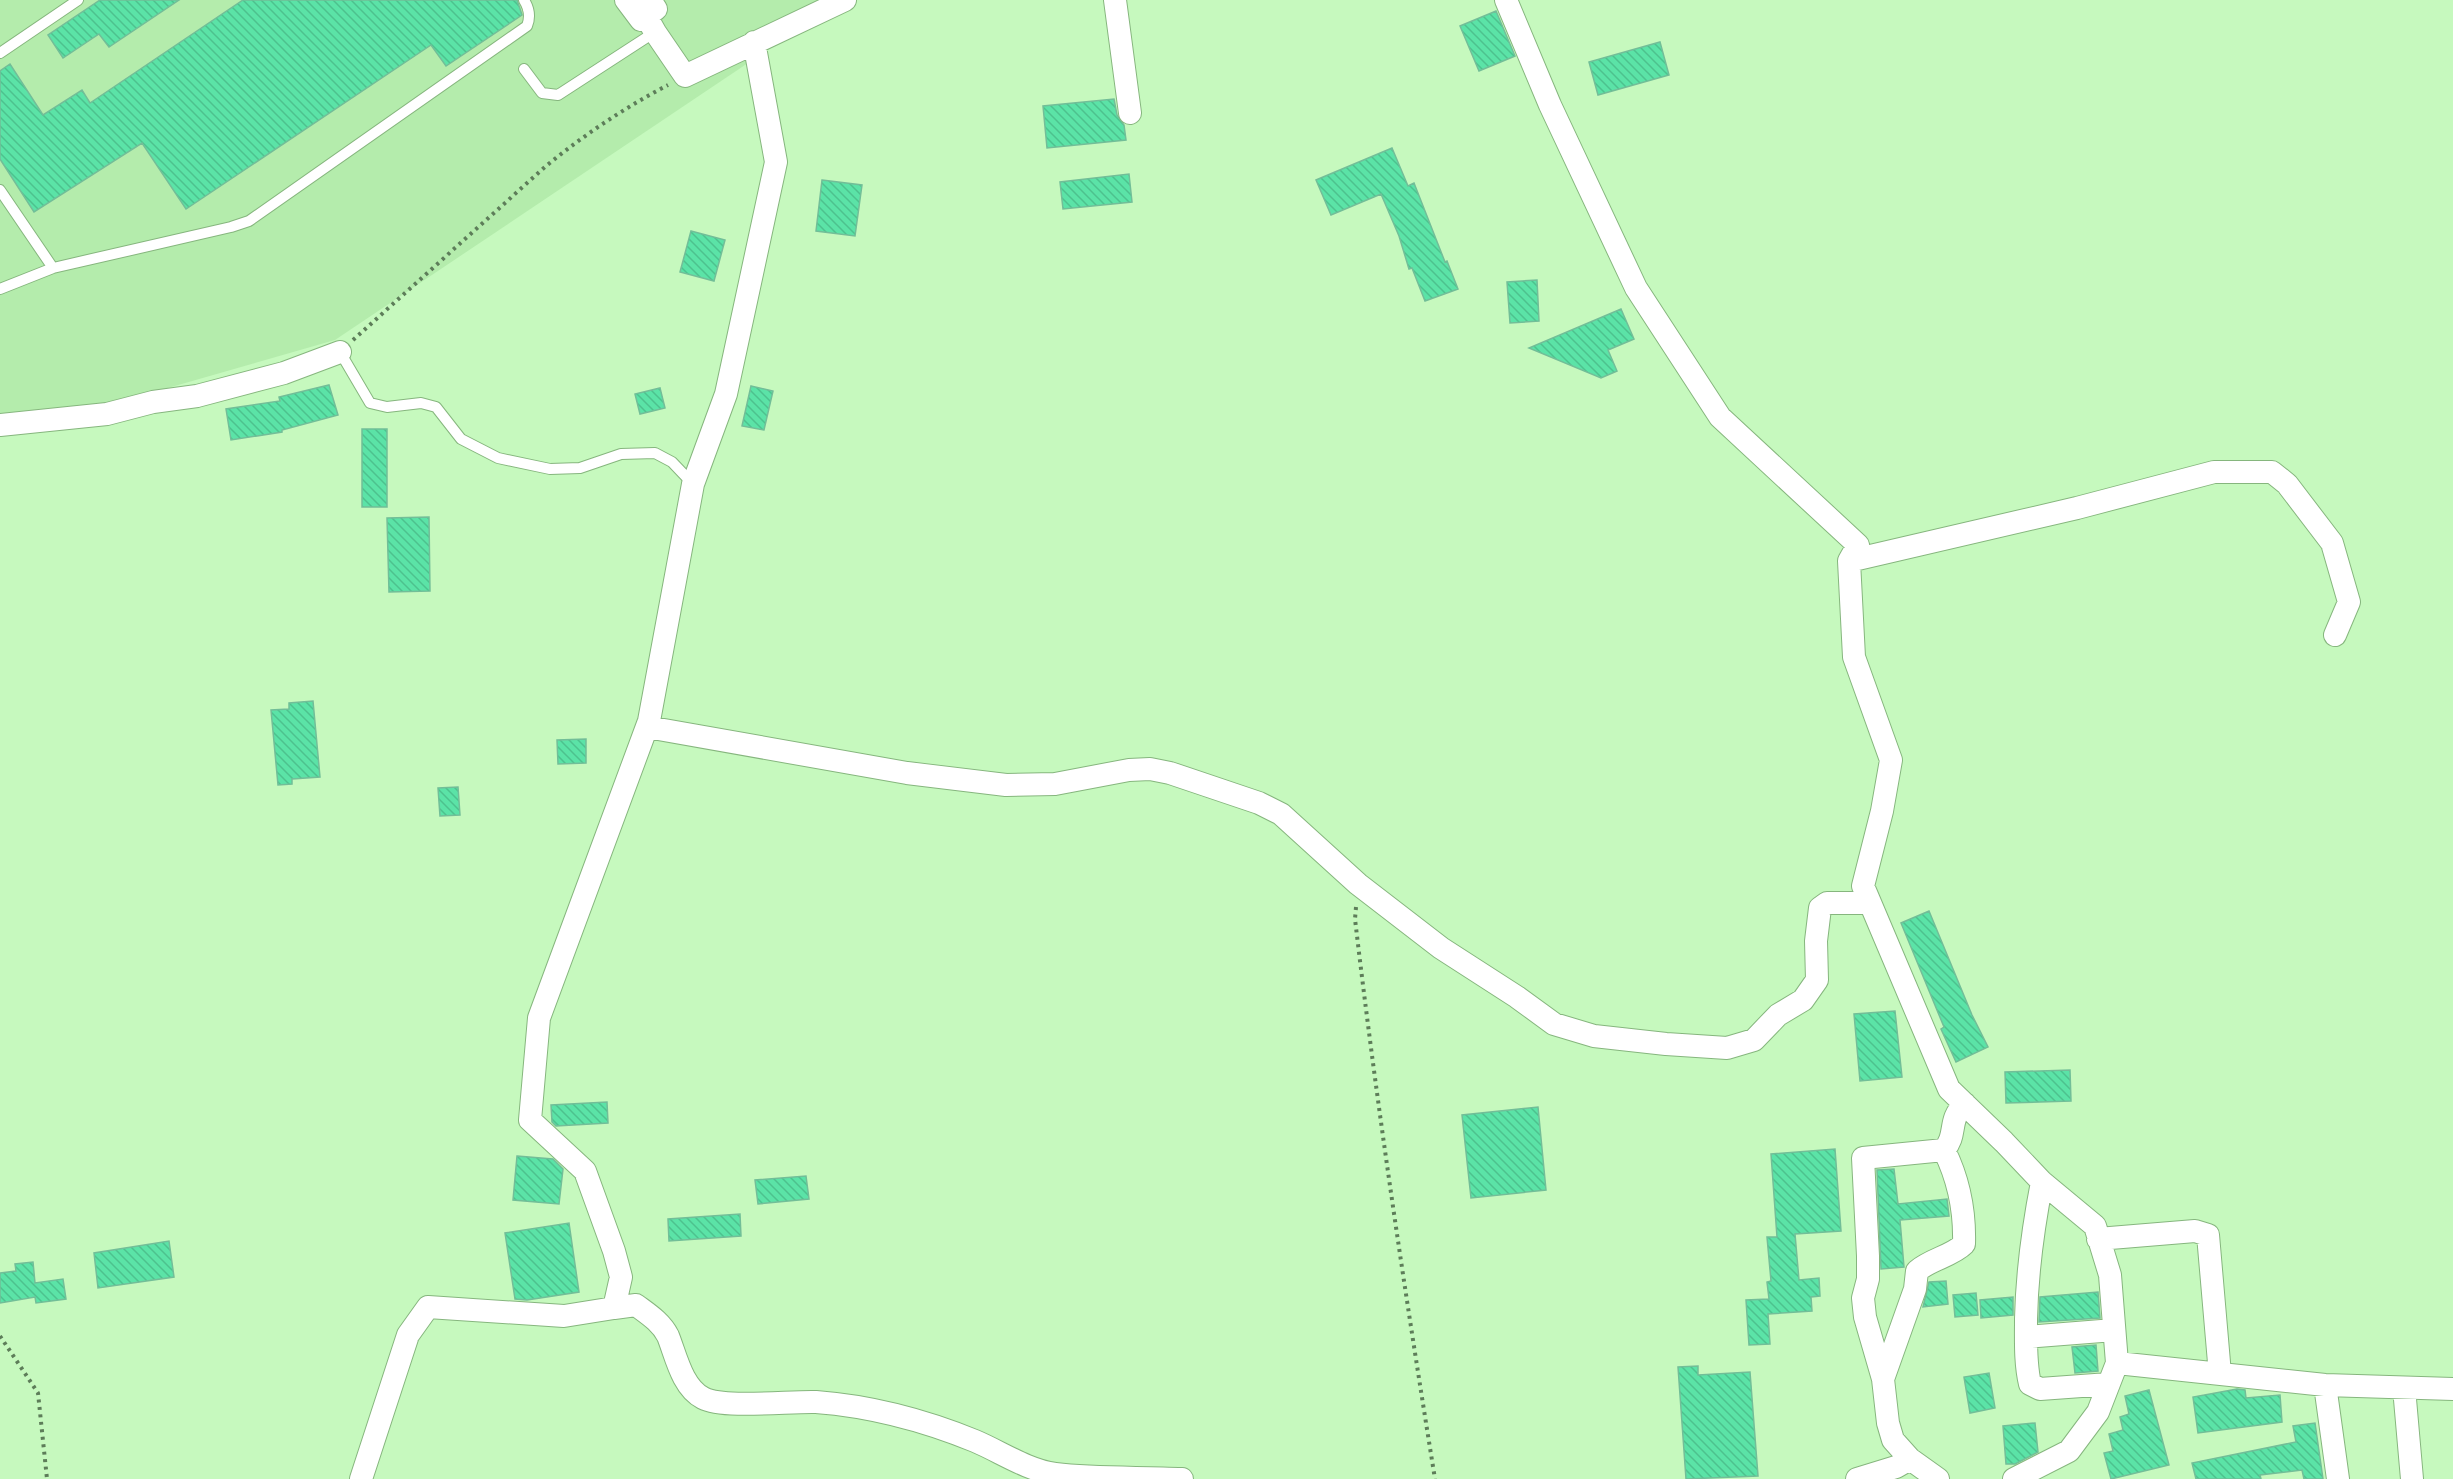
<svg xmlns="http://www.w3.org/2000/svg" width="2453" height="1479" viewBox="0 0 2453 1479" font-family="'Archivo Narrow',sans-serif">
	<defs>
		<pattern id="building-back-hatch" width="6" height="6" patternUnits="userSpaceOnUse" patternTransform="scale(1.5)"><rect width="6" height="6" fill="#5be3a7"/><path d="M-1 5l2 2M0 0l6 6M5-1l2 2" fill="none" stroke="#4dc28e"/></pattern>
	</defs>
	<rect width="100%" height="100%" fill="#c6f9be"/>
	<path fill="#b4ecac" d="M0,0H842L335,340L0,436Z"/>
	<path fill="url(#building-back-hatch)" stroke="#72be98" stroke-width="1.5" d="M100,0H179L109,47L99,34L63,58L48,35Z
		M243,0H517L522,15L446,66L431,45L186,209L142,143L34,212L0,159V71L10,64L43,115L82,90L90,103Z
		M1496,11L1515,56L1479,71L1460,26Z
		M1660,42L1669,75L1598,95L1589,62Z
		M1114,99L1117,115L1124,125L1126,140L1047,148L1043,106Z
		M1392,148L1408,186L1414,183L1445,262L1447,261L1458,289L1425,301L1412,268L1409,269L1399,236L1381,194L1331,215L1316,180Z
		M1129,174L1132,202L1063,209L1060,182Z
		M822,180L862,185L855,236L816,231Z
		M691,231L725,240L714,281L680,272Z
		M1537,280L1539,321L1510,323L1507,282Z
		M1621,309L1634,339L1608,350L1617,371L1601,378L1529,348Z
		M329,385L338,415L282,430V432L231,440L226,409L280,401L279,397Z
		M751,386L773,391L764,430L742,426Z
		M660,388L665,408L640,414L635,394Z
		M362,429H387V507H362Z
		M429,517L430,591L389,592L387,518Z
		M313,701L320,777L292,779V784L278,785L271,710L289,709V703Z
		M586,739V763L558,764L557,740Z
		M458,787L460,815L440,816L438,788Z
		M1929,911L1972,1015L1988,1047L1956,1062L1941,1029L1944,1027L1901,923Z
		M1895,1011L1902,1077L1860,1081L1854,1014Z
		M2070,1070L2071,1101L2006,1103L2005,1072Z
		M607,1102L608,1123L556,1126L552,1122L551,1105Z
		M1538,1107L1546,1190L1471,1198L1462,1115Z
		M1835,1149L1841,1231L1795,1234L1799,1280L1819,1278L1820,1296L1811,1297L1812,1311L1768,1314L1770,1344L1749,1345L1746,1300L1769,1299L1767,1282L1771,1281L1767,1237H1777L1771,1154Z
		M517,1156L553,1159L563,1169L559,1204L513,1200Z
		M1894,1169L1898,1204L1947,1199L1949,1216L1900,1220L1904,1267L1881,1269L1877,1170Z
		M806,1176L809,1199L758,1204L755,1180Z
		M740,1214L741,1236L669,1241L668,1219Z
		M569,1223L579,1292L527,1300L515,1299L505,1233Z
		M169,1241L174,1277L98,1288L94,1253Z
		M33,1262L35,1283L63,1279L66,1299L36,1303L35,1297L0,1303V1273L16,1271L15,1264Z
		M1946,1281L1948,1304L1923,1307L1929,1282Z
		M2098,1292L2100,1318L2039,1322L2040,1297Z
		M1976,1293L1978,1315L1955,1317L1953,1295Z
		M2013,1297V1315L1981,1318L1980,1300Z
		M2096,1345L2098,1371L2075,1373L2072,1347Z
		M1698,1366V1375L1750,1372L1758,1476L1686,1479L1678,1367Z
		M1989,1373L1995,1408L1970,1413L1964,1377Z
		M2237,1389L2245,1390L2246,1398L2280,1395L2282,1422L2198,1433L2193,1397Z
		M2149,1390L2169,1465L2111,1479L2104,1453L2113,1451L2109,1434L2123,1430L2120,1417L2129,1414L2125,1396Z
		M2035,1423L2038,1452L2015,1464H2006L2003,1426Z
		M2315,1423L2323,1479H2304L2302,1470L2260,1475L2261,1479H2196L2192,1463L2296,1442L2293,1426Z"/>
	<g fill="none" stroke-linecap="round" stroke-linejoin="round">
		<g stroke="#86b67e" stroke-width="12">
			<path id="service" d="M0,53L78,0
				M524,69L542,93L558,95L655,32
				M0,190L53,268L231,227L249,221L527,26C531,16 529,8 524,0
				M0,289L53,268
				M340,352L370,403L387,407L421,403L436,407L461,439L498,458L550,469L580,468L621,454L655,453L672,462L693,484"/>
		</g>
		<g stroke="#86b67e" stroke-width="24">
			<path id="minor" d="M626,0L641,20L656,9L650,0
				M1115,0L1130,113
				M1506,0L1550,105L1636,288L1720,417L1858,545L1849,561L1854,657L1891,760L1882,811L1863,886L1949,1089L2004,1142L2042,1182L2095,1226L2110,1275L2117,1363L2098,1412L2069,1451L2014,1479
				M646,16L655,32L685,76L845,0
				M0,425L107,414L153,402L197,396L284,373L340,352
				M1849,561L2077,508L2214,472H2272L2287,484L2332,543L2349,602L2335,635
				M647,727L907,773L1006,785L1055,784L1129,770L1150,769L1170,773L1259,803L1281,814L1358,884L1441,948L1517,997L1554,1024L1594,1036L1666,1044L1727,1048L1754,1040L1778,1015L1803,1000L1817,980L1816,941L1820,908L1827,903H1870
				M2042,1182C2033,1228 2027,1273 2026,1319C2026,1340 2025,1363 2030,1384L2040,1389L2109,1384
				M2098,1239L2195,1231L2208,1235L2220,1374
				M614,1308L636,1305C648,1314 661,1322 668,1336C676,1356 682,1387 703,1398C724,1409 790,1401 816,1402C869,1406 926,1421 975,1441C1001,1452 1027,1470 1055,1474C1096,1479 1140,1477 1182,1479
				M2026,1337L2114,1330
				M2117,1363L2325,1385L2453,1389
				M1883,1379L1915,1289L1917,1271C1931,1259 1952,1256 1964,1244C1965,1210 1959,1180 1944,1150
				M2325,1385L2338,1479
				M2404,1388L2412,1479
				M1910,1459L1893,1440L1888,1423L1883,1379L1865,1317L1863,1298L1868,1279V1256L1863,1158L1944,1150C1958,1134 1947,1120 1965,1104
				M361,1479L408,1335L428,1307L564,1316L614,1308L621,1277L614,1251L585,1171L530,1120L539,1018L649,721L693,484L726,394L776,162L754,42
				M1857,1479L1896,1467L1910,1459L1938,1479"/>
		</g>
		<path stroke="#5d7d59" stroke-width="4" stroke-dasharray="3 4.5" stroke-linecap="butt" d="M353,340L546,166C584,135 624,108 668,85
			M1356,907L1355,919C1377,1107 1405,1293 1435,1479
			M0,1336L38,1393L47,1479"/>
		<use href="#service" stroke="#fff" stroke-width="10"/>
		<use href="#minor" stroke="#fff" stroke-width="22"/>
	</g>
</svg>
